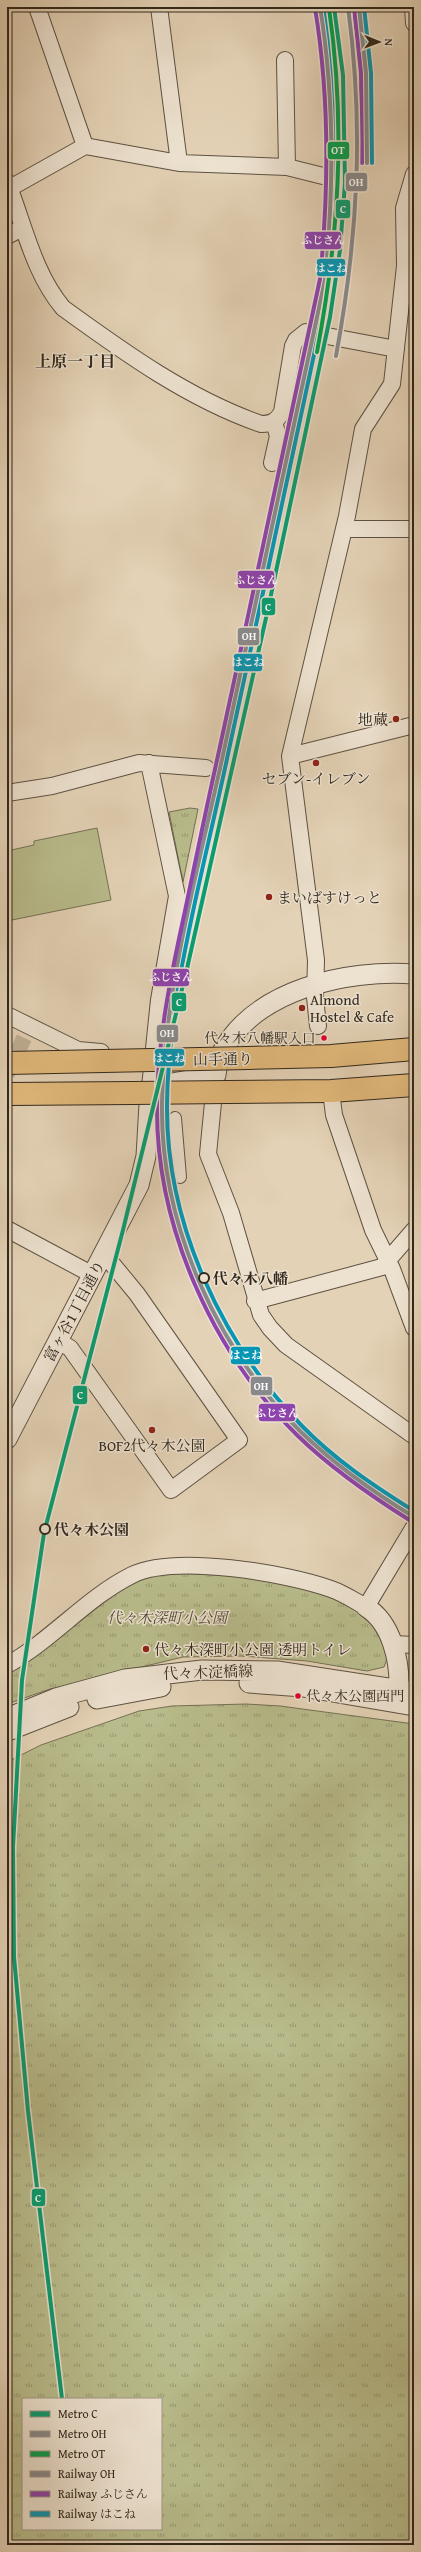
<svg xmlns="http://www.w3.org/2000/svg" width="421" height="2552" viewBox="0 0 421 2552" font-family="'Gentium Book Plus','Noto Serif JP',serif">
	<defs>
		<pattern id="park-tufts" width="24" height="20" patternUnits="userSpaceOnUse"><rect width="24" height="20" fill="#b8bb8b"/><path d="M3 7l-1-3M5 7V3M7 7l1-3M15 17l-1-3M17 17v-4M19 17l1-3" fill="none" stroke="#969871"/></pattern>
	</defs>
	<rect width="100%" height="100%" fill="#e4d2b6"/>
	<filter id="stains"><feTurbulence type="fractalNoise" baseFrequency=".005" numOctaves="4"/><feColorMatrix values="0 0 0 0 .2 0 0 0 0 .09 0 0 0 0 .02 0 0 0 .5 -.17"/></filter>
	<radialGradient id="worn" r=".72"><stop offset=".6" stop-color="#630" stop-opacity="0"/><stop offset="1" stop-color="#630" stop-opacity=".3"/></radialGradient>
	<path fill="#b8bb8b" stroke="#747154" d="M97,828L111,900L7,921V851L34,845V841Z"/>
	<path fill="url(#park-tufts)" stroke="#747154" fill-rule="evenodd" d="M190,808L198,809L183,882L169,812Z
		M172,1573L248,1576L322,1592L359,1611L374,1622L388,1656L384,1667L367,1671L307,1661L241,1656L183,1657L50,1689L7,1704V1672C57,1647 98,1597 148,1577C155,1574 165,1574 172,1573Z
		M246,1704L280,1706L414,1724V2545H7V1762L41,1745L139,1711L172,1706ZM23,2399H161V2529H23Z"/>
	<g fill="none" stroke-linecap="round" stroke-linejoin="round">
		<path stroke="#c0b097" stroke-width="16" stroke-dasharray="16 8" stroke-linecap="butt" d="M7,1074L26,1034"/>
		<g stroke="#5d5242" stroke-width="14">
			<path id="pedestrian" d="M175,1118L180,1177"/>
		</g>
		<g stroke="#5d5242" stroke-width="18">
			<path id="minor" d="M37,7L85,146
				M159,7L179,163
				M413,7L414,23
				M285,60L287,167
				M7,182C24,224 33,272 63,308C125,353 189,399 261,424C272,424 277,421 282,412L293,346L296,340L306,332L396,349
				M10,188L85,146L179,163L287,167L323,176
				M7,236L22,228
				M272,463L278,436L274,422
				M344,529H414
				M290,756L414,725
				M149,763L177,896L159,1000L150,1087
				M7,793L52,786L139,763L206,768
				M7,1015L78,1050L101,1052
				M318,1026L315,997L316,960L290,756L347,516L363,429L392,384L405,266L404,208L414,174
				M215,1082L208,1154L231,1213L261,1315L270,1328L286,1345L414,1436
				M331,1091L334,1115L373,1230L392,1269L414,1328
				M7,1229L93,1275
				M255,1301L382,1267L414,1230
				M58,1341L70,1348L171,1490L239,1440L137,1294L104,1254
				M393,1644L414,1645
				M7,1665C52,1640 86,1598 132,1575C175,1554 286,1573 331,1589C343,1593 355,1601 366,1607L414,1527"/>
		</g>
		<g stroke="#5d5242" stroke-width="21">
			<path id="tertiary" d="M7,1439L139,1185L146,1156L150,1087L216,1075C217,1068 218,1060 221,1054C254,989 348,969 414,974
				M366,1607C392,1623 400,1661 399,1690
				M249,1683L303,1687L414,1706
				M97,1699L161,1687
				M7,1718L56,1698L125,1679L202,1670L277,1671L414,1692
				M8,1731L69,1707"/>
		</g>
		<g stroke="#30271c" stroke-width="24">
			<path id="primary" d="M248,1058L331,1056L414,1049
				M228,1092L331,1091L414,1085
				M7,1094L133,1093"/>
		</g>
		<use href="#pedestrian" stroke="#ede2d0" stroke-width="12"/>
		<use href="#minor" stroke="#ede2d0" stroke-width="16"/>
		<use href="#tertiary" stroke="#ede2d0" stroke-width="19"/>
		<use href="#primary" stroke="#e2b97b" stroke-width="22"/>
		<g stroke="#30271c" stroke-width="24" stroke-linecap="butt">
			<path id="primary-bridge" d="M7,1063L248,1058
				M133,1093L228,1092"/>
		</g>
		<use href="#primary-bridge" stroke="#e2b97b" stroke-width="22"/>
		<g stroke="#ede2d0" stroke-width="7">
			<path id="rail-1" d="M320,7C335,98 334,188 325,280C291,437 258,593 224,750C200,862 164,989 162,1103C160,1223 216,1348 301,1432C335,1465 373,1492 414,1517
				M359,7L366,73L367,163"/>
		</g>
		<g stroke="#ede2d0" stroke-width="7">
			<path id="rail-2" d="M315,8C330,99 329,188 320,279C286,437 253,594 219,751C207,805 196,858 185,911C171,975 157,1041 157,1106C156,1226 212,1352 298,1436C332,1469 371,1496 411,1521
				M354,8L361,73L362,163"/>
		</g>
		<g stroke="#ede2d0" stroke-width="7">
			<path id="rail-3" d="M325,7C340,98 339,188 330,280C297,439 262,596 228,754C205,865 168,992 167,1105C166,1223 221,1342 302,1426C335,1460 374,1486 414,1511
				M364,7L371,73L372,163"/>
		</g>
		<use href="#rail-1" stroke="#898a8c" stroke-width="4"/>
		<use href="#rail-2" stroke="#8e44ad" stroke-width="4"/>
		<use href="#rail-3" stroke="#0796b3" stroke-width="4"/>
		<g stroke="#ede2d0" stroke-width="7">
			<path id="metro-1" d="M62,2399L28,2111L14,1957L13,1847L22,1680L44,1533L123,1230L186,973L268,609L330,317L340,250L345,183L343,75L334,7"/>
		</g>
		<g stroke="#ede2d0" stroke-width="7">
			<path id="metro-2" d="M336,356C358,237 364,127 348,7"/>
		</g>
		<g stroke="#ede2d0" stroke-width="7">
			<path id="metro-3" d="M317,352C339,235 346,126 329,8"/>
		</g>
		<use href="#metro-1" stroke="#0a9d70" stroke-width="4"/>
		<use href="#metro-2" stroke="#898a8c" stroke-width="4"/>
		<use href="#metro-3" stroke="#02a04d" stroke-width="4"/>
	</g>
	<g fill="#8f2418" stroke="#ede2d0" stroke-width="1.5">
		<circle cx="396" cy="719" r="4"/>
		<circle cx="316" cy="763" r="4"/>
		<circle cx="269" cy="897" r="4"/>
		<circle cx="302" cy="1008" r="4"/>
		<circle cx="152" cy="1430" r="4"/>
		<circle cx="146" cy="1649" r="4"/>
	</g>
	<g fill="#e4002b" stroke="#ede2d0" stroke-width="1.5">
		<circle cx="324" cy="1038" r="3.5"/>
		<circle cx="298" cy="1696" r="3.5"/>
	</g>
	<g fill="#ede2d0" stroke="#30271c" stroke-width="2">
		<circle cx="204" cy="1278" r="5"/>
		<circle cx="45" cy="1529" r="5"/>
	</g>
	<g text-anchor="middle" dominant-baseline="central" stroke-width="3" stroke-linejoin="round" paint-order="stroke">
		<g font-size="14" fill="#30271c" stroke="#ede2d0" text-anchor="end">
			<text x="316" y="1038">代々木八幡駅入口</text>
			<text x="306" y="1696" text-anchor="start">代々木公園西門</text>
		</g>
		<g font-size="15" fill="#30271c" stroke="#ede2d0" text-anchor="start">
			<text x="388" y="719" text-anchor="end">地蔵</text>
			<text x="316" y="778" text-anchor="middle">セブン-イレブン</text>
			<text x="277" y="897">まいばすけっと</text>
			<text x="310" y="999">Almond<tspan x="310" dy="17">Hostel &amp; Cafe</tspan></text>
			<text x="152" y="1445" text-anchor="middle">BOF2代々木公園</text>
			<text x="154" y="1649">代々木深町小公園 透明トイレ</text>
		</g>
		<g font-size="15" fill="#30271c" stroke="#ede2d0">
			<text transform="translate(223 1059) rotate(-1)">山手通り</text>
			<text transform="translate(74 1311) rotate(-62)">富ヶ谷1丁目通り</text>
			<text transform="translate(208 1672) rotate(-2)">代々木淀橋線</text>
		</g>
		<g font-size="15" font-weight="bold" fill="#30271c" stroke="#ede2d0" text-anchor="start">
			<text x="213" y="1278">代々木八幡</text>
			<text x="54" y="1529">代々木公園</text>
		</g>
		<g font-size="15" font-style="italic" fill="#524c38" stroke="#ede2d0">
			<text x="167" y="1617">代々木深町小公園</text>
		</g>
		<g font-size="16" font-weight="bold" fill="#30271c" stroke="#ede2d0">
			<text x="75" y="361">上原一丁目</text>
		</g>
	</g>
	<g stroke="#ede2d0" stroke-width="1.5">
		<rect x="327" y="141" width="23" height="19" rx="4" fill="#02a04d"/>
		<rect x="345" y="172" width="23" height="20" rx="4" fill="#898a8c"/>
		<rect x="335" y="199" width="16" height="20" rx="4" fill="#0a9d70"/>
		<rect x="304" y="231" width="38" height="19" rx="4" fill="#8e44ad"/>
		<rect x="316" y="258" width="30" height="19" rx="4" fill="#0796b3"/>
		<rect x="237" y="570" width="38" height="19" rx="4" fill="#8e44ad"/>
		<rect x="261" y="597" width="15" height="19" rx="4" fill="#0a9d70"/>
		<rect x="237" y="627" width="23" height="19" rx="4" fill="#898a8c"/>
		<rect x="233" y="653" width="30" height="19" rx="4" fill="#0796b3"/>
		<rect x="152" y="968" width="38" height="19" rx="4" fill="#8e44ad"/>
		<rect x="171" y="992" width="16" height="20" rx="4" fill="#0a9d70"/>
		<rect x="156" y="1024" width="23" height="19" rx="4" fill="#898a8c"/>
		<rect x="154" y="1048" width="31" height="19" rx="4" fill="#0796b3"/>
		<rect x="230" y="1346" width="31" height="19" rx="4" fill="#0796b3"/>
		<rect x="250" y="1376" width="23" height="20" rx="4" fill="#898a8c"/>
		<rect x="72" y="1385" width="16" height="20" rx="4" fill="#0a9d70"/>
		<rect x="258" y="1403" width="38" height="19" rx="4" fill="#8e44ad"/>
		<rect x="31" y="2188" width="15" height="19" rx="4" fill="#0a9d70"/>
	</g>
	<g font-size="11" text-anchor="middle" font-weight="bold" fill="#fff">
		<text x="338" y="154">OT</text>
		<text x="356" y="186">OH</text>
		<text x="343" y="213">C</text>
		<text x="323" y="244">ふじさん</text>
		<text x="331" y="272">はこね</text>
		<text x="256" y="584">ふじさん</text>
		<text x="268" y="611">C</text>
		<text x="249" y="640">OH</text>
		<text x="248" y="666">はこね</text>
		<text x="171" y="981">ふじさん</text>
		<text x="179" y="1006">C</text>
		<text x="167" y="1037">OH</text>
		<text x="169" y="1062">はこね</text>
		<text x="246" y="1359">はこね</text>
		<text x="261" y="1390">OH</text>
		<text x="80" y="1399">C</text>
		<text x="277" y="1417">ふじさん</text>
		<text x="38" y="2202">C</text>
	</g>
	<rect width="421" height="2552" fill="none" stroke="#e4d2b6" stroke-width="24"/>
	<rect x="8" y="8" width="405" height="2536" fill="none" stroke="#30271c" stroke-width="2"/>
	<rect x="12" y="12" width="397" height="2528" fill="none" stroke="#30271c"/>
	<rect x="22" y="2398" width="140" height="132" fill="#ede2d0" stroke="#a19788"/>
	<rect x="30" y="2411" width="20" height="6" fill="#0a9d70" stroke="#a19788"/>
	<text x="58" y="2418" font-size="12" fill="#30271c">Metro C</text>
	<rect x="30" y="2431" width="20" height="6" fill="#898a8c" stroke="#a19788"/>
	<text x="58" y="2438" font-size="12" fill="#30271c">Metro OH</text>
	<rect x="30" y="2451" width="20" height="6" fill="#02a04d" stroke="#a19788"/>
	<text x="58" y="2458" font-size="12" fill="#30271c">Metro OT</text>
	<rect x="30" y="2471" width="20" height="6" fill="#898a8c" stroke="#a19788"/>
	<text x="58" y="2478" font-size="12" fill="#30271c">Railway OH</text>
	<rect x="30" y="2491" width="20" height="6" fill="#8e44ad" stroke="#a19788"/>
	<text x="58" y="2498" font-size="12" fill="#30271c">Railway ふじさん</text>
	<rect x="30" y="2511" width="20" height="6" fill="#0796b3" stroke="#a19788"/>
	<text x="58" y="2518" font-size="12" fill="#30271c">Railway はこね</text>
	<g transform="translate(379 42) rotate(91)" stroke="#ede2d0" stroke-width="3" paint-order="stroke">
	<path d="M0-3L7 15L0 10L-7 15Z" fill="#30271c"/>
	<text y="-6" font-size="11" font-weight="bold" text-anchor="middle" fill="#30271c">N</text>
	</g>
	<rect width="100%" height="100%" filter="url(#stains)"/>
	<rect width="100%" height="100%" fill="url(#worn)"/>
</svg>
